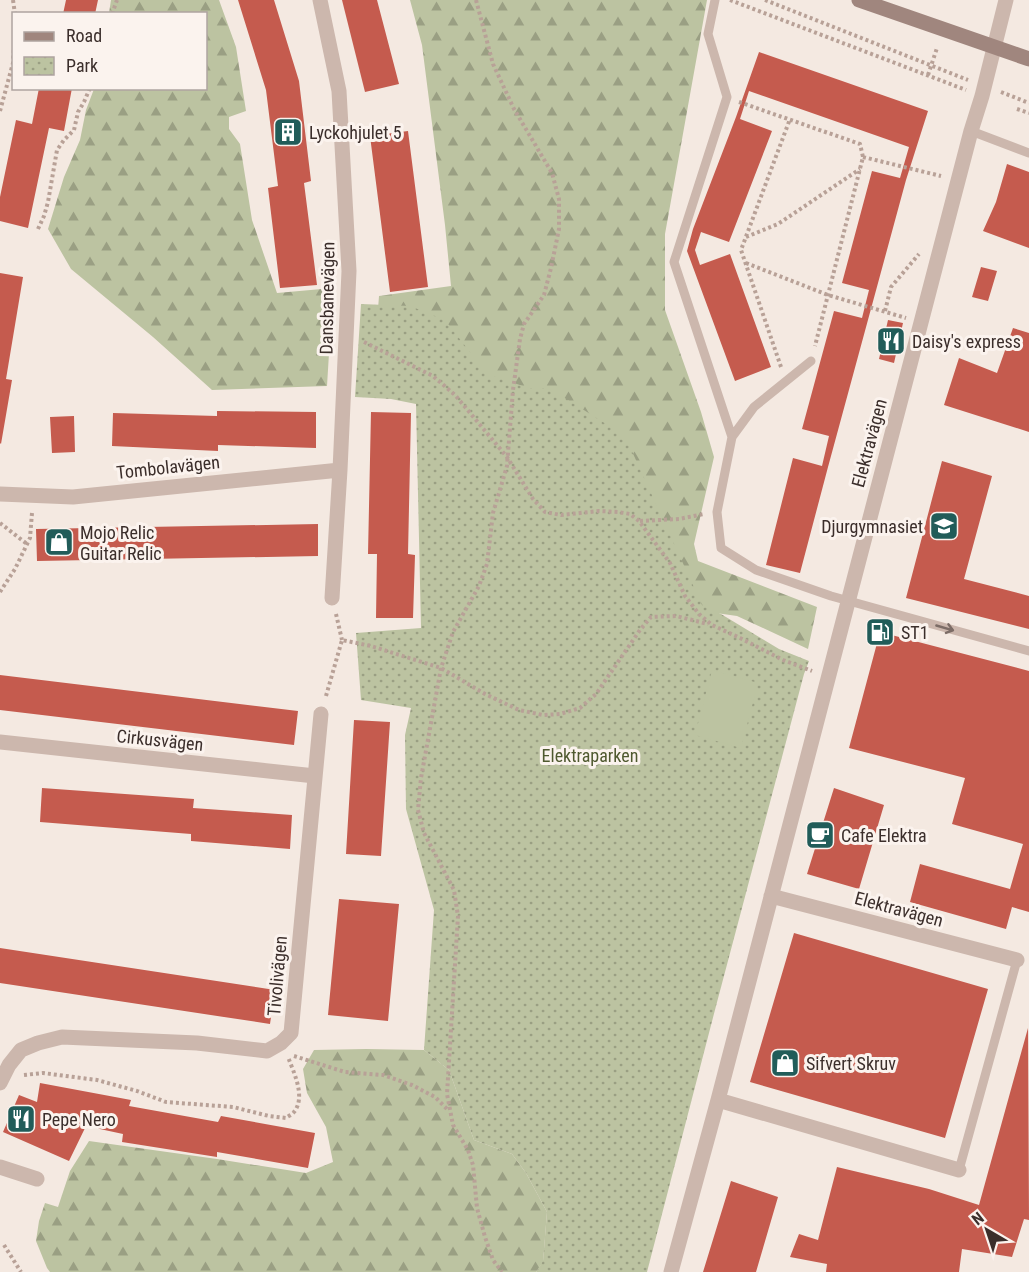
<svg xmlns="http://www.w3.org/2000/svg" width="1029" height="1272" viewBox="0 0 1029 1272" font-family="'Roboto Condensed',sans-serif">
	<defs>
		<pattern id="forest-firs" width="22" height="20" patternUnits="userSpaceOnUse" patternTransform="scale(1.5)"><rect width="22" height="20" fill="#bcc3a1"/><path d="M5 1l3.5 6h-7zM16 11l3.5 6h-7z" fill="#9a9f83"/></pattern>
		<pattern id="park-dots" width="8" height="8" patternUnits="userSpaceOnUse" patternTransform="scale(1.5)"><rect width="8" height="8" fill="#bcc3a1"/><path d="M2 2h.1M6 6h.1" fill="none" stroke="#9a9f83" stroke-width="1.8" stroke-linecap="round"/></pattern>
	</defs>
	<rect width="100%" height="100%" fill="#f4e9e1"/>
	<path fill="url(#forest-firs)" d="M111,0H219L236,47L246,111L229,117V129L240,144L252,220L277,293L333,288L327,386L212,390L153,337L71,269L48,229L64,177L80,140L86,110L94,89L206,88V14L109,13Z
		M410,0H707L665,234V310L701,412L714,457L694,544L698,561L817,607L808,649L737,616L667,606L446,408L372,388L379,296L451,286L445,225L422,45Z
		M366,1049L424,1050L449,1070L474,1140L512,1154L526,1173L547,1212L543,1262L536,1272H50L47,1268L36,1241L39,1221L45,1203L58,1207L70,1171L89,1141L217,1159L306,1173L333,1162L326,1127L307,1093L303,1069L314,1050Z"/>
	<path fill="url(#park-dots)" d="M361,304L410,306L445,320L487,374L529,388H549L625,436L702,605L721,614L779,649L809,661L804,674L716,1006L647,1272H536L543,1261L547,1212L526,1173L512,1154L474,1140L449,1070L424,1050L434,910L406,809L405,735L411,708L361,700L356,633L421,628L416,404L391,399L355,397Z"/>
	<path fill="#bcc3a1" d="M712,670L758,683L741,748L695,735Z"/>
	<path fill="#c55b4e" d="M66,0H98L95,14H63Z
		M238,0H274L299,81L311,181L304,183L317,285L280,288L268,188L278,186L266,90Z
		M342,0H377L399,84L365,92Z
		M759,52L928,111L906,180L828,467L800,573L766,565L793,458L822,466L829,436L802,429L834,311L862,318L869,290L842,283L872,171L900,178L909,147L749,91L740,119L772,131L729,242L701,232L695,250L700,265L730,254L771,367L735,381L687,251L693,229L736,117Z
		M39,88H72L64,131L49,128L28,228L0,221V197L16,120L32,124Z
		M408,131L428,287L390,292L370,136Z
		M1007,164L1029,172V248L983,231L996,202Z
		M981,267L997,271L988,301L972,297Z
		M0,273L23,277L6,379L12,380L1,444L0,443Z
		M888,320L903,323L894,363L879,359Z
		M1013,328L1029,333V432L944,405L959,358L997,373Z
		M217,411L316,412V448L218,445V451L112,446L113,413L217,416Z
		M371,412L411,413L408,554L415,555L413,618H376L377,554H368Z
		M74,416L75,452L52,453L50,417Z
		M942,461L992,476L964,579L1029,596V629L906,598Z
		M318,524V556L37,561L36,529Z
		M880,632L1029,671V912L1012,907L1006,929L910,902L920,864L1010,889L1023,844L952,824L965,778L849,748Z
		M0,675L298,711L294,745L0,710Z
		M354,720L390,722L381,856L346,854Z
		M42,788L194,799L193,808L292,815L290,849L191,841V834L40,822Z
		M834,788L884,805L859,889L807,874Z
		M339,899L399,904L388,1021L328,1015Z
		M794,933L988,989L945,1138L750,1082Z
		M0,948L275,990L270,1024L0,983Z
		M1028,1028L1029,1220L1024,1219L1012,1257L962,1249L959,1272H826L827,1264L790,1257L799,1234L818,1240L837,1167L929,1189L979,1205Z
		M40,1083L131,1100L129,1106L218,1122L221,1116L315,1133L308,1168L217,1152V1157L122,1142L123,1134L86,1126L69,1161L3,1132L19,1095L37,1102Z
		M731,1181L778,1197L756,1272H703Z"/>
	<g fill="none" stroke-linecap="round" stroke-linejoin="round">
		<path stroke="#b8a197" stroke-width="4" stroke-dasharray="3 3" stroke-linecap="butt" d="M13,0L15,14
			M476,0L493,64L514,109L552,173L559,199V229L551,268L544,295L524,324L520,339L513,390L507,466L493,513L487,564L479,586L453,632L441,668L421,778L418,810L424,833L454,890L458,916L447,1094L453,1125L468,1150L473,1165L477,1208L485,1237L493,1260L502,1272
			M730,0L966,90
			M765,0L968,80
			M112,14L117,0
			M928,75L937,48
			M1001,92L1029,103
			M739,102L860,144L863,157L815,346
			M1017,109L1029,113
			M0,111L13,63L14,46
			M863,157L941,176
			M38,229L44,216L48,202L57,150L64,140L74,130L78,112L84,102L90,88
			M746,237L778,224L860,169
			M746,263L828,295L906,318
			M885,311L891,287L919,254
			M364,342L433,376L455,395L507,457L533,499L545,512L561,515L599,511L618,512L630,514L639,521L670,563L685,596L699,614L712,625L740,638L783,660L812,671
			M781,367L741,250L790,119
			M640,521L679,519L704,514
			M0,523L27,544
			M0,592L15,569L30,538L32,513
			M336,614L342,640
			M326,696L342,640L371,646L441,668L485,694L519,710L543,715L560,714L580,708L596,694L640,630L651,617L676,616L708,624
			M294,1056L345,1072L383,1075L412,1085L435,1097L449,1111
			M24,1075L43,1073L97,1080L137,1091L166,1102L233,1107L269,1116L286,1118C288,1116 292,1115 294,1112C306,1097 294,1073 288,1057
			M4,1245L21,1272"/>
		<path stroke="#ccb7ad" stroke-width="9" d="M715,0L708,34L727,97L674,262L732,437L717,512L721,548L756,570L831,596L1029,651
			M971,131L1029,153
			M732,437L754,407L811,361
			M959,1170L1017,960"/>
		<path stroke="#ccb7ad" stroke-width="15" d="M320,0L339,91L349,271L340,470L332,598
			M0,494L73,497L340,470
			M0,742L315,776
			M771,896L1017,960
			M0,1083L9,1065L21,1050L38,1043L62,1037L197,1043L267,1051L281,1043L291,1033L321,714
			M718,1100L959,1170
			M0,1167L37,1179
			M671,1272L718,1100L971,131L982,96L1006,0"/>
		<path stroke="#a0867e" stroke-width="15" d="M859,0L1029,59"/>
	</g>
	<defs><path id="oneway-shaft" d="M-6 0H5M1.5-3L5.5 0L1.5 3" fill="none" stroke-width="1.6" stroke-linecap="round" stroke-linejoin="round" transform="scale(1.5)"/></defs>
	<use stroke="#7c6c66" href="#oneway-shaft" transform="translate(945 628) rotate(16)"/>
	<defs>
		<g id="building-square" transform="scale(1.5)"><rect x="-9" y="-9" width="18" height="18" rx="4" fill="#215c59" stroke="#fbf3ee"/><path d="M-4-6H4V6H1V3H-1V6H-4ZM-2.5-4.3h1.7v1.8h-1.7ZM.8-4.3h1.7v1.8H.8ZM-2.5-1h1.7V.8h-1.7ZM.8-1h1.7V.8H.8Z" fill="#fff"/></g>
		<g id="restaurant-square" transform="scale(1.5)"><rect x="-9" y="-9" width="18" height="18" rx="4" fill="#215c59" stroke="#fbf3ee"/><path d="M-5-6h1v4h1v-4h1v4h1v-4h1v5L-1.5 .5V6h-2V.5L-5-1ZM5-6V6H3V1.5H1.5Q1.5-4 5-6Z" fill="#fff"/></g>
		<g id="school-square" transform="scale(1.5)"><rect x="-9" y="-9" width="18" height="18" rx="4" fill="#215c59" stroke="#fbf3ee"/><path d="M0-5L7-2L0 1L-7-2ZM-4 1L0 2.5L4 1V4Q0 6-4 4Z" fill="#fff"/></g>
		<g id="shop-square" transform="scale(1.5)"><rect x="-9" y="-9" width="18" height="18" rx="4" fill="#215c59" stroke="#fbf3ee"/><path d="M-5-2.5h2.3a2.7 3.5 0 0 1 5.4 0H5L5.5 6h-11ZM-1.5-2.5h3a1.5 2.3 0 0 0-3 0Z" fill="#fff"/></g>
		<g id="fuel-square" transform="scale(1.5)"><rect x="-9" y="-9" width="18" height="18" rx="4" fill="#215c59" stroke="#fbf3ee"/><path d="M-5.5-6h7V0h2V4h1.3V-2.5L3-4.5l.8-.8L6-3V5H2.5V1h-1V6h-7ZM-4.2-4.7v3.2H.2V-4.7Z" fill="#fff"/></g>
		<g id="cafe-square" transform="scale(1.5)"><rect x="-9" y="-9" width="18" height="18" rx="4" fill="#215c59" stroke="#fbf3ee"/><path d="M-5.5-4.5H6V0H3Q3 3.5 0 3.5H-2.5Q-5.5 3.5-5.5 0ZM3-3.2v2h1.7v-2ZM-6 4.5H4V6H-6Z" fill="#fff"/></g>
	</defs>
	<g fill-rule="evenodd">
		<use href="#building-square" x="288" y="132"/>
		<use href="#restaurant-square" x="891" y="341"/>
		<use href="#school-square" x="944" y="526"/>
		<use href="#shop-square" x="59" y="542"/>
		<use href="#fuel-square" x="880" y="632"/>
		<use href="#cafe-square" x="820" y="835"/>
		<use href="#shop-square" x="785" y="1063"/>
		<use href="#restaurant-square" x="21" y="1119"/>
	</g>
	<g text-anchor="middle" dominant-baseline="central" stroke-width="6" stroke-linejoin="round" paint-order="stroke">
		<g font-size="18" fill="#3b2e2b" stroke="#fbf3ee" text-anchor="start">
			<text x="309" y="132">Lyckohjulet 5</text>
			<text x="912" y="341">Daisy's express</text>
			<text x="923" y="526" text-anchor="end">Djurgymnasiet</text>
			<text x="80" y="532">Mojo Relic<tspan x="80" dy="21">Guitar Relic</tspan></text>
			<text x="901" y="632">ST1</text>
			<text x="841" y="835">Cafe Elektra</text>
			<text x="806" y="1063">Sifvert Skruv</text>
			<text x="42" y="1119">Pepe Nero</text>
		</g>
		<g font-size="18" fill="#3b2e2b" stroke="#fbf3ee">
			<text transform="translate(327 298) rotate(-89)">Dansbanevägen</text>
			<text transform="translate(869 443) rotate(-75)">Elektravägen</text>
			<text transform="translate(168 467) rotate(-6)">Tombolavägen</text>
			<text transform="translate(160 740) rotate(6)">Cirkusvägen</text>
			<text transform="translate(899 909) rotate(15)">Elektravägen</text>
			<text transform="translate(277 976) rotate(-85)">Tivolivägen</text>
		</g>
		<g font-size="18" fill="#4f592f" stroke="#fbf3ee">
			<text x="590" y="755">Elektraparken</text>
		</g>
	</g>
	<rect x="12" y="12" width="195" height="78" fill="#fbf3ee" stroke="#aea4a0" stroke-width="1.5"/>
	<rect x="24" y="32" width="30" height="9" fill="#a0867e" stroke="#aea4a0" stroke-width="1.5"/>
	<text x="66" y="42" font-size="18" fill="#3b2e2b">Road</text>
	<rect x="24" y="57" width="30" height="18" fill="url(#park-dots)" stroke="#aea4a0" stroke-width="1.5"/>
	<text x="66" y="72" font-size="18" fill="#3b2e2b">Park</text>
	<g transform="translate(987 1230) rotate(321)" stroke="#fbf3ee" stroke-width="4.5" paint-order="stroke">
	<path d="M0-4.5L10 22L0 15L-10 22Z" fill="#3b2e2b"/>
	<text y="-9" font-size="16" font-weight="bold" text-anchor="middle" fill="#3b2e2b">N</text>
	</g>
</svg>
